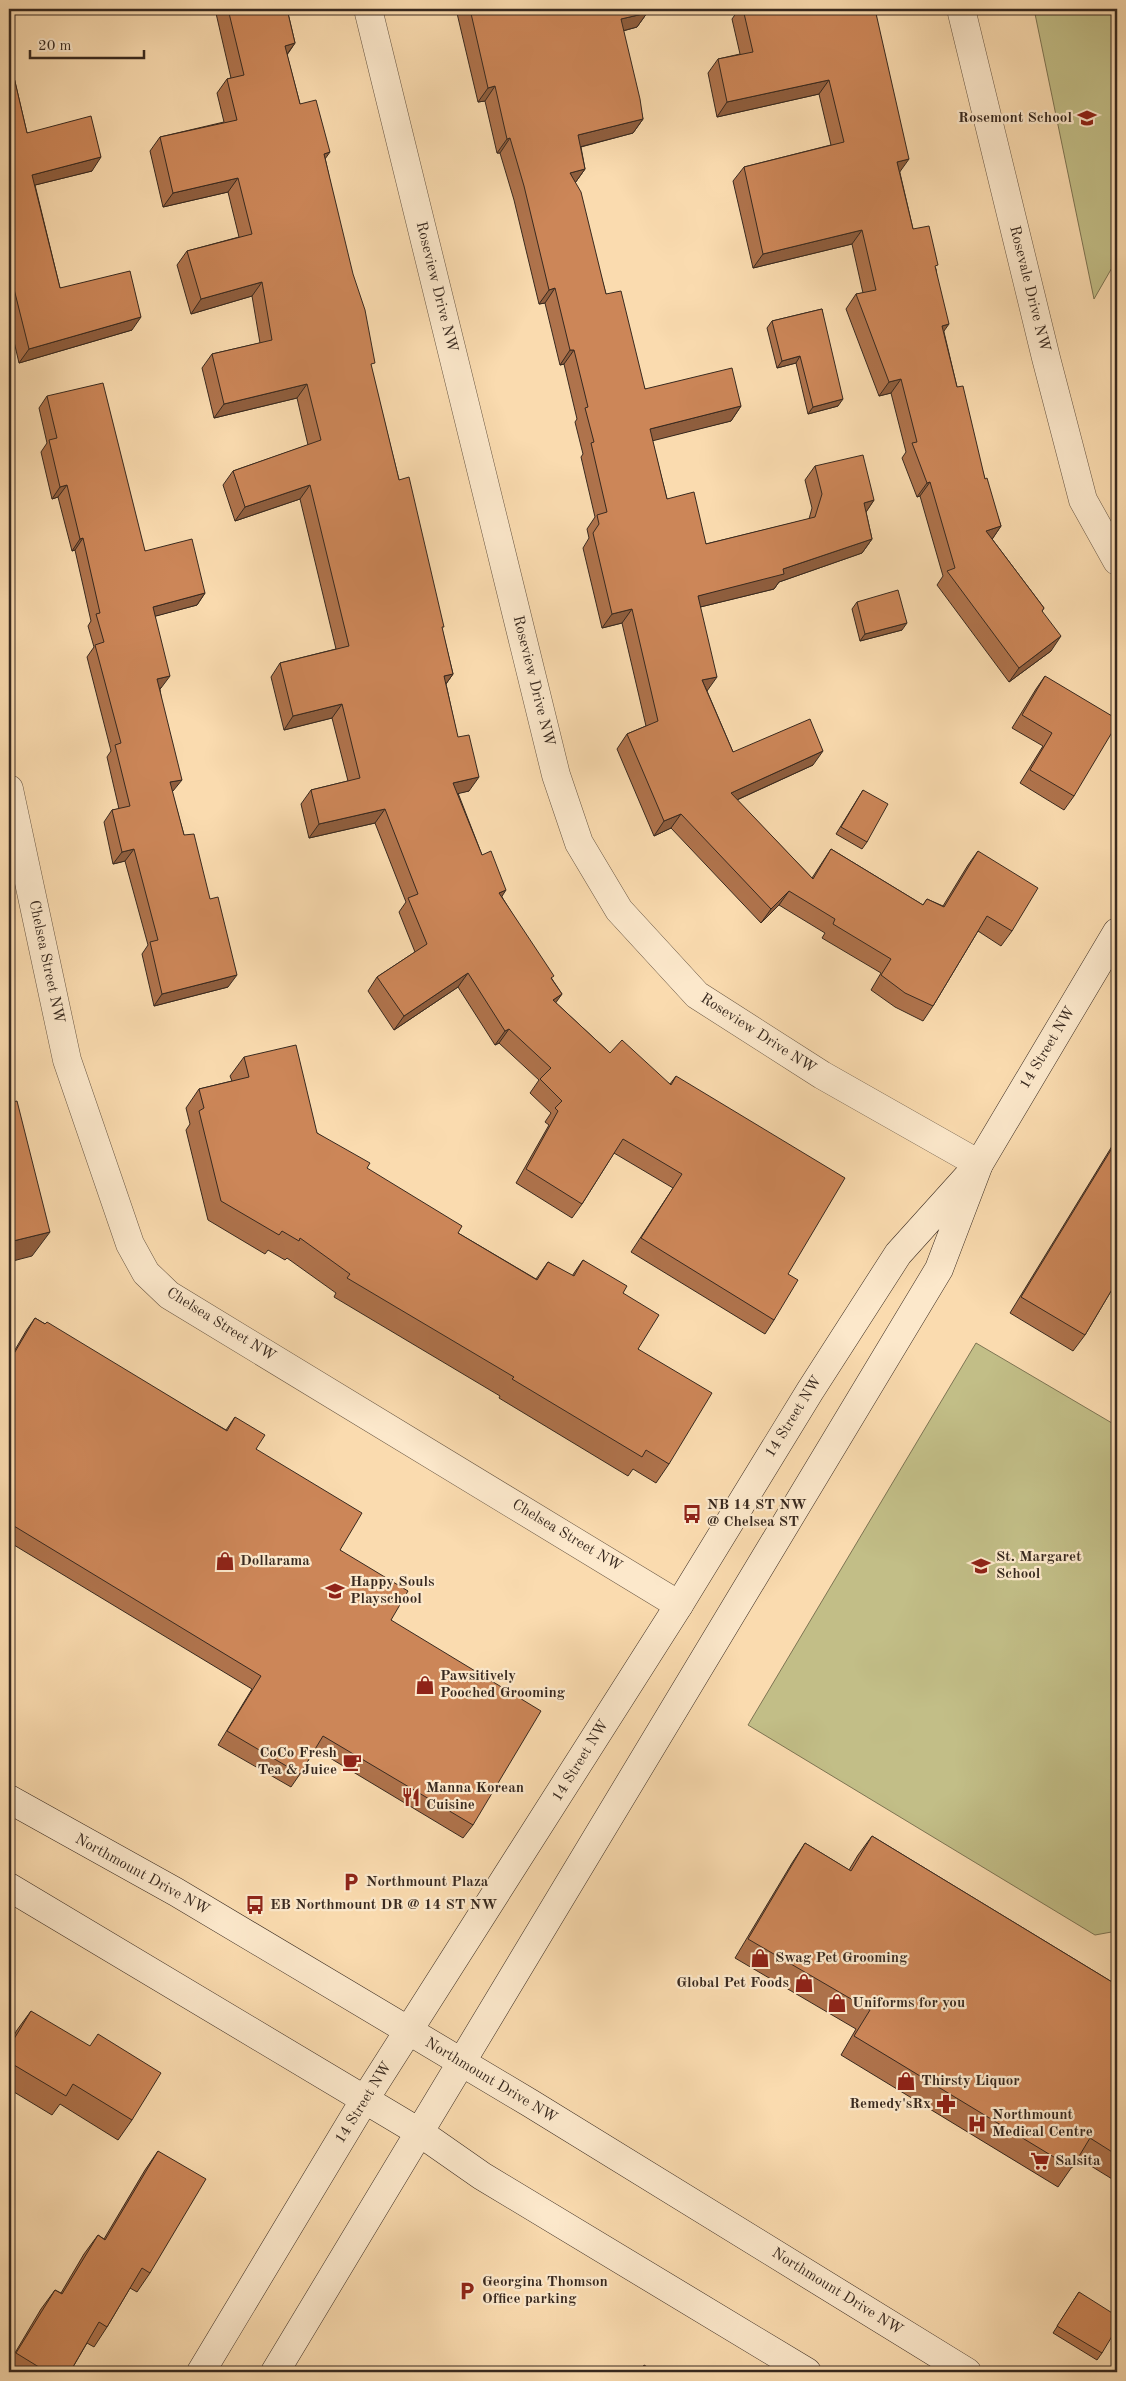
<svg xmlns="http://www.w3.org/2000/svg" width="1126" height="2381" viewBox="0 0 1126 2381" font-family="'Old Standard TT',serif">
	<rect width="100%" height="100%" fill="#fadbaf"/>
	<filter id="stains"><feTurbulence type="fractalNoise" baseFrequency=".004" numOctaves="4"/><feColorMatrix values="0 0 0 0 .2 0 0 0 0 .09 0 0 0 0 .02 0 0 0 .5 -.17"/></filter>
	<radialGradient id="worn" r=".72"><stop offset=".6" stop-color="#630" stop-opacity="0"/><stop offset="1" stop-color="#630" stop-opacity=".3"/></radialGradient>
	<path fill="#c2be87" stroke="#7d7453" d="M1034,9H1117V259L1094,299Z
		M976,1343L1117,1426V1931L1095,1935L748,1725Z"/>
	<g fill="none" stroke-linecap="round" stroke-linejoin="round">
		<g stroke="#685643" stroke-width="29">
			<path id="street" d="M368,9L556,775L579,843L619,910L697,995L822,1075L979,1164
				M961,9L1046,358L1083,500L1117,561
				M9,789L67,1060L130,1244L146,1273L169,1295L679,1605"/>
		</g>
		<g stroke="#38291f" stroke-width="29">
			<path id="secondary" d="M9,1799L176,1892L530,2103L967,2372
				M9,1887L419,2132L482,2176L807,2372
				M201,2372L365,2099L679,1605L810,1391L898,1254L970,1174
				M275,2372L939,1269L979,1164L1117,932"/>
		</g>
		<use href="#street" stroke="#fce8cb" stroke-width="28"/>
		<use href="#secondary" stroke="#fce8cb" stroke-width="28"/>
	</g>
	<path fill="#af734c" stroke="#38291f" d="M215,9H287L295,43L287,55L300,104L325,158L371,368L399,480L442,629L453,674L446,684L469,791L458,793L482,855L502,897L552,979L562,994L555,1002L610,1053L670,1084L676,1076L788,1274L774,1320L765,1334L631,1252L673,1188L614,1153L582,1204L572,1218L516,1183L549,1125L545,1122L551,1113L530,1093L539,1080L499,1043L495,1045L458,987L394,1030L368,991L377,977L415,952L399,912L406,902L375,823L309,838L301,804L311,790L348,781L332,718L284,730L271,677L280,663L336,649L300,499L235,521L223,485L233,471L308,445L297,398L214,418L202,368L212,354L260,343L252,296L191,314L177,265L187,251L239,237L228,192L163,207L150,151L160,137L224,122L217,93L227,79L231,78Z
		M456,9H646L647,13L637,27L623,31L643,119L633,133L581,147L585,169L575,183L606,294L645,389L741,406L731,421L652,440L667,499L706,544L809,519L812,508L805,480L815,466L874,500L866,512L872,539L862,553L779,582L774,589L700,607L707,691L733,752L813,765L737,800L812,878L831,849L923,905L927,899L943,906L968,865L978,851L1012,931L1001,946L978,931L933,1006L923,1021L895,1007L871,990L881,973L822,938L825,933L779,905L761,923L671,828L654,836L617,749L627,734L646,726L622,623L602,628L583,548L589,538L587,529L595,517L581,457L583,454L575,422L577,419L564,364L560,365L545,303L539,304L514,200L500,153H497L485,101L478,102Z
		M739,9H875L900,173L913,229L936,269L944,332L957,387L985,479L1001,526L992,539L1044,608L1042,611L1051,651L1009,682L937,585L943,576L920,496L917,497L902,458L906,452L891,393L879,396L846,309L856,294L863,293L852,244L753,268L733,181L744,167L831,145L819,94L717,117L708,73L718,59L740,54L732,19Z
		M9,56L27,133L92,171L35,185L60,288L132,330L19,363L9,320Z
		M822,309L838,406L808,414L796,363L777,368L767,328L772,321Z
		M47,396L145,551L205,593L197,605L155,616L161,688L160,689L173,791L172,792L184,835L228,987L154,1006L142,954L148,945L125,861L113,864L104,822L112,810L119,809L107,757L111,751L87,657L94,647L88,626L91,621L75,550L72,551L58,497L52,499L41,452L47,443L39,408Z
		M857,602L902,630L860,641L852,609Z
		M1045,676L1074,796L1064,810L1020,783L1043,746L1012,728L1036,689Z
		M863,790L867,842L862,849L836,834Z
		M244,1057L317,1133L458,1233L536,1279L548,1262L572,1276L583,1260L623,1293L669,1464L656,1483L633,1469L628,1476L499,1398L500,1396L334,1297L336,1293L287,1258L285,1260L268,1250L265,1254L208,1220L186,1130L190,1124L186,1108L199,1089L232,1081L230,1076Z
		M1117,1138V1281L1085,1335L1073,1351L1010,1313Z
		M35,1318L226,1430L235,1417L256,1449L340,1550L391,1620L473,1825L463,1838L315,1749L300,1774L291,1787L218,1745L252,1689L9,1542V1360L26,1331Z
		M872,1836L1117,1985V2182L1078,2158L1058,2187L841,2055L856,2029L735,1958L792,1863L805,1843L849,1870L858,1855Z
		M31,2011L132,2120L118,2140L60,2104L52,2115L9,2089V2044L17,2030Z
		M158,2151L150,2273L137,2292L130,2288L107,2327L94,2347L87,2343L70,2372H9V2363L41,2309L55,2290L61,2293L84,2254L98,2235L104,2239L145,2170Z
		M1079,2292L1102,2353L1097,2360L1053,2333Z"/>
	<path fill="#8f5e3e" stroke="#38291f" d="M9,9H27L9,13Z
		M647,13L637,27L611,34L621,19Z
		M295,43L285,57V46Z
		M829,80L819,94L717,117L727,102Z
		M495,86L485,101L478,102L488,88Z
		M643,119L633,133L568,150L578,135Z
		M510,138L500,153H497L507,139Z
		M330,152L320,166L324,154Z
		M101,157L92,171L23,188L32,175Z
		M909,159L899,173L897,162Z
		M585,169L575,183L570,173Z
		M238,178L228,192L163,207L173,193Z
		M862,230L852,244L753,268L763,254Z
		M262,282L252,296L191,314L201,299Z
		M13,285L9,291V286Z
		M555,288L545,303L539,304L549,290Z
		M141,317L132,330L19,363L29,349Z
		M949,324L939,338L942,326Z
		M570,350H574L564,364L560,365Z
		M800,356L796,363L777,368L782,361Z
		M901,379L891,393L879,396L889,382Z
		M307,384L297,398L214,418L224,404Z
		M843,399L838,406L808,414L813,407Z
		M741,406L731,421L640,444L650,429Z
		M930,482L920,496L917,497L927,483Z
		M67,485L58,497L52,499L60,487Z
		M310,485L300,499L235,521L245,507Z
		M874,500L864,515V503Z
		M1001,526L991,541L986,531Z
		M83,538L75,550L72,551L80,539Z
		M872,539L862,553L779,582L774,589L688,610L698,596L783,569Z
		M205,593L197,605L145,619L153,607Z
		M632,609L622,623L602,628L612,614Z
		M907,623L902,630L860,641L865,634Z
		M1061,636L1051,651L1009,682L1019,668Z
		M453,674L443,688L444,676Z
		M170,676L161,688L149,691L157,679Z
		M717,677L707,691L702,680Z
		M342,704L332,718L284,730L293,716Z
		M823,751L813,765L721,807L731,793Z
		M479,777L469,791L444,797L453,783Z
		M182,780L173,791L162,794L170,782Z
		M385,809L375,823L309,838L319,824Z
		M681,814L671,828L654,836L664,821Z
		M134,849L125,861L113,864L122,852Z
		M506,890L497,904L499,893Z
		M789,891L779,905L761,923L771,909Z
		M468,973L458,987L394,1030L404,1016Z
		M237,975L228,987L154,1006L162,994Z
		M562,994L552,1008L553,1000Z
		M509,1029L499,1043L495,1045L505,1031Z
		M50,1232L32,1256L9,1262V1242Z"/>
	<path fill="#cc8658" stroke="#38291f" d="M228,9H287L295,43L285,46L300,104L316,100L330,152L324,154L353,274L365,310L375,363L371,364L399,480L409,477L444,627H442L453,674L444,676L458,737L469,735L479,777L453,783L482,855L491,851L506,890L499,893L554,976L551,978L562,994L553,1000L610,1053L622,1040L671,1085L676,1076L845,1178L788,1274L798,1280L774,1320L641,1238L682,1174L623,1139L582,1204L526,1169L558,1111L555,1108L562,1101L540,1079L551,1068L509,1029L505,1031L468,973L404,1016L377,977L427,944L408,898L418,894L385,809L319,824L311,790L360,778L342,704L293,716L280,663L349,646L310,485L245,507L233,471L321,440L307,384L224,404L212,354L272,340L262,282L201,299L187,251L252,234L238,178L173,193L160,137L237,120L227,79L244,75Z
		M470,9H646L647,13L621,19L640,99L643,119L578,135L585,169L570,173L581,192L606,294L621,291L645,389L732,368L741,406L650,429L667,499L694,492L706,544L815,517L822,494L815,466L863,455L874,500L864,503L872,539L783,569L784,574L698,596L717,677L702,680L733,752L810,719L823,751L731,793L813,879L831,849L923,905L927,899L944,907L978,851L1038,888L1012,931L987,916L933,1006L905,993L881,975L891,959L833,924L835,919L789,891L771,909L681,814L664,821L627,734L658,721L632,609L612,614L593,533L599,524L597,515L607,512L591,443L594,442L585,408L588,407L574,350H570L555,288L549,290L524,186L510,138L507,139L495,86L488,88Z
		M743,9H875L909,159L897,162L913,229L929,226L938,265L935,266L949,324L942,326L957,387L963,386L985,479L987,478L1001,526L986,531L1044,608L1042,611L1061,636L1019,668L947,571L955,568L930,482L927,483L912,443L917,442L901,379L889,382L856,294L876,290L862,230L763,254L744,167L844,142L829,80L727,102L718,59L753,52Z
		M9,56L27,133L91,116L101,157L32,175L60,288L130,271L141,317L29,349L13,285L9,286Z
		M822,309L843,399L813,407L800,356L782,361L772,321Z
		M103,383L145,551L192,539L205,593L153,607L170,676L157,679L182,780L170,782L184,835L194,834L210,899L218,897L237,975L162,994L150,942L158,940L134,849L122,852L112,810L130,806L115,745L121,743L95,645L104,642L96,614L100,613L83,538L80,539L67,485L60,487L49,440L57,438L47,396Z
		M898,590L907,623L865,634L857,602Z
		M1045,676L1117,719V724L1074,796L1030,770L1052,733L1022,715Z
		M863,790L888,804L867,842L841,827Z
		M296,1045L317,1133L370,1163L367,1168L462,1226L458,1233L537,1280L548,1262L574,1276L583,1260L627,1286L623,1293L659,1315L638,1349L712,1393L669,1464L646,1450L642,1457L512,1379L514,1377L347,1278L350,1274L300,1238L299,1241L282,1231L279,1235L221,1201L199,1111L204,1108L199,1089L249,1077L244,1057Z
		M17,1101L50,1232L9,1242V1103Z
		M1117,1140V1281L1085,1335L1021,1297Z
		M35,1318L45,1324L47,1322L227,1431L235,1417L265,1435L256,1449L362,1513L340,1550L408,1591L391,1620L541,1711L473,1825L323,1736L300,1774L227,1731L261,1676L9,1523V1362Z
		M872,1836L1117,1985V2155L1090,2138L1072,2168L854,2036L870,2010L748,1939L805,1843L851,1871Z
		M31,2011L90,2046L98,2034L161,2073L132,2120L73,2084L66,2096L9,2062V2047Z
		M158,2151L206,2179L150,2273L142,2268L107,2327L99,2322L70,2372H47L16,2353L55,2290L62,2294L98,2235L105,2240Z
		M1079,2292L1117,2316V2328L1102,2353L1057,2326Z
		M644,2365L656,2372H640Z"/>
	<defs>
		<g id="school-bare" transform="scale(1.5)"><path d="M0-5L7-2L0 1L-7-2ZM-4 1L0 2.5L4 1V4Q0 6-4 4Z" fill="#8f2418" stroke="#fce8cb" stroke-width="2.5" paint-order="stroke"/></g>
		<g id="bus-bare" transform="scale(1.5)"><path d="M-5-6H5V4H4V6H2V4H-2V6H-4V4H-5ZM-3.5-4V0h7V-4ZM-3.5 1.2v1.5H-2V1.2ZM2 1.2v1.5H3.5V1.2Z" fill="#8f2418" stroke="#fce8cb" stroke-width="2.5" paint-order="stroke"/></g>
		<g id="shop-bare" transform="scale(1.5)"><path d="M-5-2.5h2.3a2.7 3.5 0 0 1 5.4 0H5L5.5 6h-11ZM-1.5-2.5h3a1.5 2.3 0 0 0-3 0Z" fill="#8f2418" stroke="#fce8cb" stroke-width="2.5" paint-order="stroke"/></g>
		<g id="cafe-bare" transform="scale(1.5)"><path d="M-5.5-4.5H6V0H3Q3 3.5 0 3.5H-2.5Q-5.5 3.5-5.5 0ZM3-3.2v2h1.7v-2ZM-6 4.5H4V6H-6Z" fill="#8f2418" stroke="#fce8cb" stroke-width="2.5" paint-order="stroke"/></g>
		<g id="restaurant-bare" transform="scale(1.5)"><path d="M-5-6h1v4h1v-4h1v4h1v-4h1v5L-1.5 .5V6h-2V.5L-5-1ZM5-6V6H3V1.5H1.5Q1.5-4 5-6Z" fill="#8f2418" stroke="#fce8cb" stroke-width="2.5" paint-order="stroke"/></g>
		<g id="parking-bare" transform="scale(1.5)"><path d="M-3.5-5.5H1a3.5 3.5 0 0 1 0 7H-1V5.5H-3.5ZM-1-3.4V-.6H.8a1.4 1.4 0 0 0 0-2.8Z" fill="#8f2418" stroke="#fce8cb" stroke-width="2.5" paint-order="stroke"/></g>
		<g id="pharmacy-bare" transform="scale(1.5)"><path d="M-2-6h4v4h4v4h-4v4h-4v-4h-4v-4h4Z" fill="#8f2418" stroke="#fce8cb" stroke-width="2.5" paint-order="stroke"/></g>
		<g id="hospital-bare" transform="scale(1.5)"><path d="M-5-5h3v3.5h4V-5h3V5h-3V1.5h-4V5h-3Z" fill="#8f2418" stroke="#fce8cb" stroke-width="2.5" paint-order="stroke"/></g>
		<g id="supermarket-bare" transform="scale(1.5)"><path d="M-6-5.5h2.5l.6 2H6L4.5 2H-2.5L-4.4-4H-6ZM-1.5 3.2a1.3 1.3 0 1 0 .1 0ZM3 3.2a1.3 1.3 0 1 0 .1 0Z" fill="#8f2418" stroke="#fce8cb" stroke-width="2.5" paint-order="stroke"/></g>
	</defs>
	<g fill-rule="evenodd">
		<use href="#school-bare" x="1087" y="118"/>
		<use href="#bus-bare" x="692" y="1514"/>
		<use href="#shop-bare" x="225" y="1561"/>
		<use href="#school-bare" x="981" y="1566"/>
		<use href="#school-bare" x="335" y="1591"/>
		<use href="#shop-bare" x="425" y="1685"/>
		<use href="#cafe-bare" x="352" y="1762"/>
		<use href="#restaurant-bare" x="411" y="1797"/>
		<use href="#parking-bare" x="351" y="1882"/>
		<use href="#bus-bare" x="255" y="1905"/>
		<use href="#shop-bare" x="760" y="1958"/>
		<use href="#shop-bare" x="804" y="1983"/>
		<use href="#shop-bare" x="837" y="2003"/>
		<use href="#shop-bare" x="906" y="2081"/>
		<use href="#pharmacy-bare" x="946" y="2104"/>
		<use href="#hospital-bare" x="977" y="2124"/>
		<use href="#supermarket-bare" x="1040" y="2161"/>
		<use href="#parking-bare" x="467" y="2291"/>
	</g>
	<g text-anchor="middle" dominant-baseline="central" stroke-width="4.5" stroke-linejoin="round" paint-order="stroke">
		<g font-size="15" font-weight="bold" fill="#38291f" stroke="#fce8cb" text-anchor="start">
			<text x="1072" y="118" text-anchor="end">Rosemont School</text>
			<text x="707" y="1505">NB 14 ST NW<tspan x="707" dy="17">@ Chelsea ST</tspan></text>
			<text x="996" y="1557">St. Margaret<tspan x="996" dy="17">School</tspan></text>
			<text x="240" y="1561">Dollarama</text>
			<text x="350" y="1582">Happy Souls<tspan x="350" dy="17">Playschool</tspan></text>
			<text x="440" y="1676">Pawsitively<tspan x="440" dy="17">Pooched Grooming</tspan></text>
			<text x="337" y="1753" text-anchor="end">CoCo Fresh<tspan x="337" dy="17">Tea &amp; Juice</tspan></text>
			<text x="426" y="1788">Manna Korean<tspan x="426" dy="17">Cuisine</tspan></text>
			<text x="366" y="1882">Northmount Plaza</text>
			<text x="270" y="1905">EB Northmount DR @ 14 ST NW</text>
			<text x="775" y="1958">Swag Pet Grooming</text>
			<text x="789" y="1983" text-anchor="end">Global Pet Foods</text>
			<text x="852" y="2003">Uniforms for you</text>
			<text x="921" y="2081">Thirsty Liquor</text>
			<text x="931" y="2104" text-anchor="end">Remedy'sRx</text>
			<text x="992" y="2115">Northmount<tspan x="992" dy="17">Medical Centre</tspan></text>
			<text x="1055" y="2161">Salsita</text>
			<text x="482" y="2282">Georgina Thomson<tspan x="482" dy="17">Office parking</tspan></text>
		</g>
		<g font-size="15" fill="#38291f" stroke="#fce8cb">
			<text transform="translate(436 287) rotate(76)">Roseview Drive NW</text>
			<text transform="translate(1029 289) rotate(76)">Rosevale Drive NW</text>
			<text transform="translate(533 681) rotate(76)">Roseview Drive NW</text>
			<text transform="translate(46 962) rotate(78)">Chelsea Street NW</text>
			<text transform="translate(758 1034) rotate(33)">Roseview Drive NW</text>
			<text transform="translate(1048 1048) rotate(-59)">14 Street NW</text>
			<text transform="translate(221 1325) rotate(32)">Chelsea Street NW</text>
			<text transform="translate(794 1417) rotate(-58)">14 Street NW</text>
			<text transform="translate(567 1536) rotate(31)">Chelsea Street NW</text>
			<text transform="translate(581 1761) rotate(-58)">14 Street NW</text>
			<text transform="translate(142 1875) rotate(29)">Northmount Drive NW</text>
			<text transform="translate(491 2081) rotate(31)">Northmount Drive NW</text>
			<text transform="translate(364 2103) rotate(-58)">14 Street NW</text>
			<text transform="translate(837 2292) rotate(32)">Northmount Drive NW</text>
		</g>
	</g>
	<rect width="1126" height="2381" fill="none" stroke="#fadbaf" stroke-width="30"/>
	<rect x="10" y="10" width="1106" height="2361" fill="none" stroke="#38291f" stroke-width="2.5"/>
	<rect x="15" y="15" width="1096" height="2351" fill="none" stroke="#38291f"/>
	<path d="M30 50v8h114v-8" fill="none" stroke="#38291f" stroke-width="2.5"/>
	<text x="38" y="50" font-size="15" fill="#38291f" stroke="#fce8cb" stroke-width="4" paint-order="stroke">20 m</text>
	<rect width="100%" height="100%" filter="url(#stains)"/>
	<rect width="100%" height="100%" fill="url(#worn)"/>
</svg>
